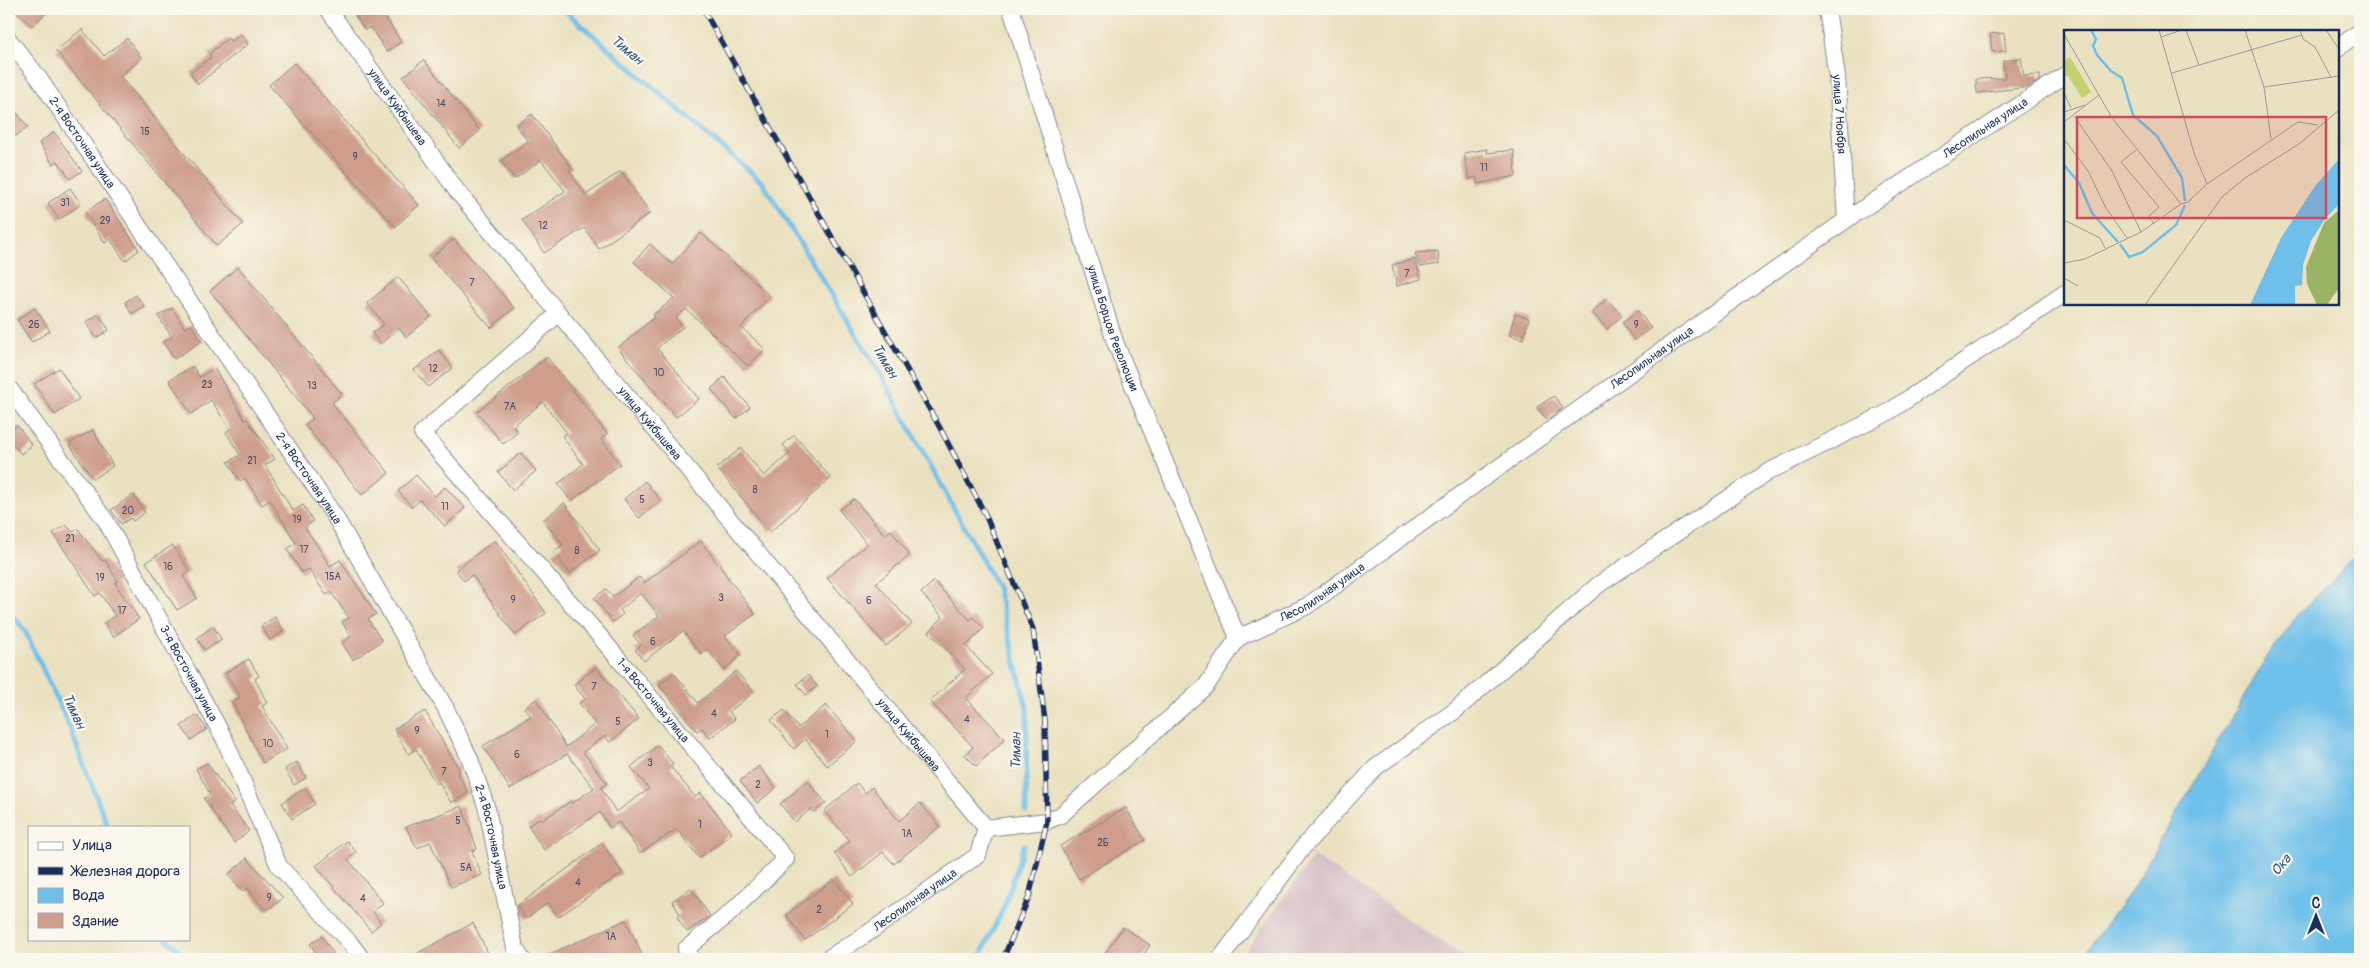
<svg xmlns="http://www.w3.org/2000/svg" width="2369" height="968" viewBox="0 0 2369 968" font-family="Pangolin,sans-serif">
	<rect width="100%" height="100%" fill="#fbf7ec"/>
	<filter id="ink" filterUnits="userSpaceOnUse"><feTurbulence type="fractalNoise" baseFrequency=".02" numOctaves="2"/><feDisplacementMap in="SourceGraphic" scale="10" xChannelSelector="R" yChannelSelector="G"/><feConvolveMatrix kernelMatrix="1 2 1 2 8 2 1 2 1" color-interpolation-filters="sRGB"/></filter>
	<filter id="wash" filterUnits="userSpaceOnUse"><feTurbulence type="fractalNoise" baseFrequency=".0096" numOctaves="4" result="noise"/><feDisplacementMap in="SourceGraphic" scale="20" xChannelSelector="R" yChannelSelector="G"/><feGaussianBlur stdDeviation="1.12" result="paint"/><feColorMatrix in="noise" values="0 0 0 0 0 0 0 0 0 0 0 0 0 0 0 0 0 1.4 0 .05"/><feComposite in="paint" operator="in"/></filter>
	<g filter="url(#wash)">
		<rect width="100%" height="100%" fill="#eae1c0"/>
		<path fill="#d2bec3" d="M1314,856L1467,959H1239Z"/>
		<path fill="#6ec0ea" stroke="#4478a4" d="M2360,552V959H2080L2134,886L2266,659L2298,615Z"/>
		<g fill="none" stroke-linecap="round" stroke-linejoin="round">
			<path stroke="#6ec0ea" stroke-width="5" d="M563,9L763,183L878,370L997,587L1027,708L1026,812
				M9,611L25,631L67,721L108,827
				M166,939L189,959
				M979,959L1004,907L1024,845"/>
		</g>
		<g id="blocks">
			<path fill="#ce9d8b" d="M14,9H50L32,26Z
				M362,9H380L401,42L387,52L370,27L365,30L354,14Z
				M82,29L104,56L127,38L142,58L120,76L243,224L217,246L56,51Z
				M2004,33L2006,51L1992,52L1990,34Z
				M241,34L248,44L198,84L190,73L211,57L209,54L228,38L231,42Z
				M2021,58L2024,76L2040,75V80L2029,87L1977,93L1976,79L2005,78L2003,61Z
				M424,60L480,131L459,148L403,77Z
				M294,63L419,205L395,227L269,85Z
				M17,113L28,127L9,141V119Z
				M532,114L572,168L569,170L586,195L621,171L650,213L599,249L584,228L544,253L522,220L565,191L541,160L515,179L501,161L528,141L516,125Z
				M54,132L82,171L70,179L58,161L53,164L39,143Z
				M1487,149V153L1514,150L1516,176L1478,184L1476,177L1469,179L1464,153Z
				M70,188L81,204L59,220L48,203Z
				M105,199L139,250L125,261L110,239L105,243L85,212Z
				M701,233L770,296L741,327L765,349L748,366L686,309L676,318L683,327L657,348L699,399L676,417L618,348L655,317L653,315L674,298L634,262L650,244L672,264Z
				M454,239L514,308L491,328L431,258Z
				M1438,251L1439,264L1420,267L1415,253Z
				M1415,259L1421,279L1397,286L1392,265Z
				M238,267L342,394L332,403L389,473L362,495L305,425L313,418L210,291Z
				M398,277L431,317L406,337L399,328L380,344L372,333L384,324L367,303Z
				M136,295L144,306L132,314L125,302Z
				M1607,299L1622,316L1607,329L1592,312Z
				M35,308L50,331L32,342L17,320Z
				M172,308L185,328L191,325L202,341L174,359L163,342L172,337L158,316Z
				M1638,311L1651,328L1634,340L1622,322Z
				M99,314L109,330L96,338L86,322Z
				M1515,314L1529,318L1523,339L1509,335Z
				M439,350L453,368L428,387L414,370Z
				M547,357L607,434L601,439L620,464L571,501L558,484L583,464L562,436L567,433L543,402L513,426L518,432L503,444L477,412Z
				M193,366L199,377L214,368L245,420L247,419L275,459L265,465L293,511L303,505L313,521L305,527L330,566L340,560L376,614L368,619L382,641L353,660L342,643L351,637L342,622L349,618L331,592L326,595L309,569L302,573L287,549L296,543L270,500L262,505L245,478L240,481L228,462L240,455L226,432L230,429L211,400L191,414L169,380Z
				M59,368L79,399L55,415L34,384Z
				M724,377L750,407L736,419L711,389Z
				M1554,396L1563,408L1547,420L1537,407Z
				M17,425L32,445L21,454L9,439V432Z
				M93,430L113,466L93,479L69,444Z
				M794,435L831,478L770,532L717,468L741,448L764,476L790,453L783,445Z
				M521,453L536,471L513,490L498,472Z
				M416,475L435,496L445,487L465,508L445,526L420,500L412,507L398,491Z
				M645,481L661,501L639,518L624,499Z
				M133,495L145,512L133,521L131,518L121,524L111,510Z
				M854,499L885,535L891,530L910,555L876,583L912,624L886,646L827,578L867,544L839,510Z
				M564,503L600,550L570,573L553,552L563,545L543,520Z
				M66,525L73,532L78,529L102,561L105,560L118,581L115,583L139,619L113,637L104,623L115,616L100,593L95,596L53,533Z
				M495,540L546,613L515,635L472,575L464,581L456,570Z
				M701,541L755,614L725,636L741,655L724,670L707,649L701,654L683,631L644,661L635,650L641,645L633,635L659,616L641,593L620,610L623,614L613,622L594,598L606,589L613,597L639,577L644,583Z
				M173,545L190,572L183,576L197,598L177,610L146,562Z
				M934,581L970,620L973,617L984,628L966,646L992,674L966,698L1005,739L976,766L965,755L973,747L930,701L965,669L929,632L943,617L921,593Z
				M275,617L284,631L270,640L261,626Z
				M213,626L222,640L204,650L197,638Z
				M249,659L259,676L255,679L267,703L262,706L287,749L263,763L232,702L240,697L225,673Z
				M596,667L639,719L610,742L605,736L583,752L607,783L601,788L616,812L649,789L631,767L658,745L673,764L670,766L695,797L701,793L732,833L699,858L677,829L640,853L619,822L610,828L600,812L544,850L528,826L540,818L542,820L571,801L572,803L594,788L567,754L510,789L483,746L531,716L524,708L536,699L566,747L595,724L579,703L585,699L574,685Z
				M736,671L754,692L729,712L735,719L710,738L702,728L697,731L659,685L674,673L698,703Z
				M808,675L817,686L806,695L797,684Z
				M826,705L857,741L827,766L805,739L794,749L771,720L784,710L798,728Z
				M425,711L460,771L457,772L468,793L451,803L439,782L436,784L416,749L408,754L394,729Z
				M197,715L207,729L191,740L181,726Z
				M297,762L306,778L294,785L285,769Z
				M207,763L235,802L230,805L249,831L234,843L204,799L210,794L196,769Z
				M759,766L776,788L757,803L740,781Z
				M808,781L826,803L814,812L811,809L795,822L780,804Z
				M857,783L865,793L872,787L899,821L920,803L940,826L894,864L883,852L852,877L834,853L850,841L824,811Z
				M305,788L315,804L292,819L282,803Z
				M462,806L477,849L472,851L482,875L451,887L430,842L417,848L406,827Z
				M1126,808L1145,840L1079,879L1060,846Z
				M347,841L356,852L348,859L383,903L373,912L381,923L371,931L316,866Z
				M602,843L622,873L558,917L548,903L526,919L517,906Z
				M247,858L283,898L266,911L247,888L243,891L228,875Z
				M834,879L853,904L805,940L786,915Z
				M691,888L710,916L687,932L677,917L680,914L672,901Z
				M626,920L644,959H539Z
				M473,923L491,959H407Z
				M1123,927L1150,945L1141,959H1101Z
				M322,936L337,959H320L310,944Z"/>
		</g>
	</g>
	<g filter="url(#ink)">
		<use href="#blocks" fill-opacity="0" stroke="#82888f" stroke-width="1"/>
		<g fill="none" stroke-linecap="round" stroke-linejoin="round">
			<g stroke="#82888f" stroke-width="18">
				<g id="street">
					<path id="s1" d="M328,9L457,191L986,828"/>
					<path id="s2" d="M1011,9L1115,342L1238,638"/>
					<path id="s3" d="M1827,9L1837,77L1846,220"/>
					<path id="s4" d="M9,40L38,77L334,515L445,707L470,759L487,809L515,948L522,959"/>
					<path d="M2338,48L2360,31"/>
					<path id="s5" d="M558,314L422,433L596,632L786,859L730,913L686,949L692,959"/>
					<path id="s6" d="M9,388L106,521L224,738L279,866L350,943L362,959"/>
					<path id="s7" d="M1238,638L1307,606L1592,400L1846,220L2065,75"/>
					<path d="M986,828L1047,821L1061,815L1206,686L1238,638"/>
					<path id="s8" d="M827,959L871,931L978,855L986,828"/>
					<path d="M1220,959L1304,846L1375,768L1456,710L1598,585L1768,472L1887,413L2065,293"/>
				</g>
			</g>
			<use href="#street" stroke="#fff" stroke-width="16"/>
			<g stroke="#1b2f5e" stroke-width="5.5">
				<path id="rail" d="M703,9L940,428L985,514L1033,629L1045,721L1047,821L1029,897L1003,959"/>
			</g>
			<use href="#rail" stroke="#fbf7ec" stroke-width="4" stroke-dasharray="11" stroke-linecap="butt"/>
		</g>
	</g>
	<g text-anchor="middle" dominant-baseline="central" stroke-width="4.5" stroke-linejoin="round" paint-order="stroke">
		<g font-size="10" fill="#484a69">
			<text x="441" y="104">14</text>
			<text x="145" y="132">15</text>
			<text x="355" y="157">9</text>
			<text x="1484" y="168">11</text>
			<text x="65" y="203">31</text>
			<text x="105" y="221">29</text>
			<text x="543" y="226">12</text>
			<text x="1407" y="274">7</text>
			<text x="472" y="283">7</text>
			<text x="34" y="325">26</text>
			<text x="1636" y="325">9</text>
			<text x="433" y="369">12</text>
			<text x="659" y="373">10</text>
			<text x="207" y="385">23</text>
			<text x="312" y="386">13</text>
			<text x="510" y="407">7А</text>
			<text x="252" y="461">21</text>
			<text x="755" y="490">8</text>
			<text x="642" y="500">5</text>
			<text x="445" y="507">11</text>
			<text x="128" y="511">20</text>
			<text x="297" y="520">19</text>
			<text x="70" y="539">21</text>
			<text x="304" y="550">17</text>
			<text x="577" y="551">8</text>
			<text x="168" y="567">16</text>
			<text x="333" y="577">15А</text>
			<text x="100" y="578">19</text>
			<text x="721" y="598">3</text>
			<text x="513" y="600">9</text>
			<text x="869" y="601">6</text>
			<text x="122" y="611">17</text>
			<text x="653" y="642">6</text>
			<text x="594" y="687">7</text>
			<text x="714" y="714">4</text>
			<text x="967" y="720">4</text>
			<text x="618" y="722">5</text>
			<text x="417" y="731">9</text>
			<text x="827" y="735">1</text>
			<text x="268" y="744">10</text>
			<text x="517" y="755">6</text>
			<text x="650" y="763">3</text>
			<text x="444" y="772">7</text>
			<text x="758" y="785">2</text>
			<text x="458" y="821">5</text>
			<text x="700" y="825">1</text>
			<text x="907" y="834">1А</text>
			<text x="1103" y="843">2Б</text>
			<text x="466" y="868">5А</text>
			<text x="578" y="883">4</text>
			<text x="269" y="898">9</text>
			<text x="363" y="899">4</text>
			<text x="819" y="910">2</text>
			<text x="611" y="937">1А</text>
		</g>
		<g font-size="12" fill="#1b2f5e" stroke="#fbf7ec">
			<text stroke="none"><textPath href="#s1" startOffset="120">улица Куйбышева</textPath></text>
			<text stroke="none"><textPath href="#s3" startOffset="106">улица 7 Ноября</textPath></text>
			<text stroke="none"><textPath href="#s7" startOffset="906">Лесопильная улица</textPath></text>
			<text stroke="none"><textPath href="#s4" startOffset="126">2-я Восточная улица</textPath></text>
			<text stroke="none"><textPath href="#s2" startOffset="335">улица Борцов Революции</textPath></text>
			<text stroke="none"><textPath href="#s7" startOffset="501">Лесопильная улица</textPath></text>
			<text stroke="none"><textPath href="#s1" startOffset="525">улица Куйбышева</textPath></text>
			<text stroke="none"><textPath href="#s4" startOffset="531">2-я Восточная улица</textPath></text>
			<text stroke="none"><textPath href="#s7" startOffset="96">Лесопильная улица</textPath></text>
			<text stroke="none"><textPath href="#s6" startOffset="338">3-я Восточная улица</textPath></text>
			<text stroke="none"><textPath href="#s5" startOffset="534">1-я Восточная улица</textPath></text>
			<text stroke="none"><textPath href="#s1" startOffset="930">улица Куйбышева</textPath></text>
			<text stroke="none"><textPath href="#s4" startOffset="936">2-я Восточная улица</textPath></text>
			<text stroke="none"><textPath href="#s8" startOffset="106">Лесопильная улица</textPath></text>
		</g>
		<g font-size="14" font-style="italic" fill="#345a88" stroke="#fbf7ec">
			<text transform="translate(627 50) rotate(41)">Тиман</text>
			<text transform="translate(885 361) rotate(60)">Тиман</text>
			<text transform="translate(74 711) rotate(66)">Тиман</text>
			<text transform="translate(1016 751) rotate(-89)">Тиман</text>
			<text transform="translate(2281 865) rotate(-50)">Ока</text>
		</g>
	</g>
	<g transform="translate(2064 30)">
		<rect width="275" height="275" fill="#eae1c0"/>
		<path d="M6,27L27,62L18,68L4,46L0,47V30Z" fill="#c4d173"/>
		<path d="M275,180V258L263,275H253L243,254L242,237L260,193Z" fill="#9bb365"/>
		<path d="M275,129V174L261,189L247,211L239,235L238,255L231,256V275H186L217,208L251,156Z" fill="#6ec0ea"/>
		<path fill="none" stroke="#6ec0ea" stroke-width="2.5" d="M27,0L32,9L29,16L33,25L47,41L58,48L69,85L93,106L118,148L121,171M0,135L15,153L28,183L54,212M56,214L65,227L79,222L112,195L121,175"/>
		<path fill="none" stroke="#979a99" stroke-width="1" d="M95,0L130,123L143,154M122,0L135,35M181,0L200,57L207,109M236,0L239,9L251,17L267,47M262,0L275,19M0,4L48,88L117,174M97,7L118,0M108,43L238,5M200,57L275,46M0,63L7,78M0,82L21,75M10,86L48,141L77,202M0,92L35,65M0,109L24,141L42,178L63,208M72,120L57,132L95,177L85,186L90,194M117,174L124,172L143,154L234,92L254,95M0,190L36,208L41,218M0,233L21,229L77,202L117,174M0,248L14,256M81,275L158,167L181,148L235,114L275,80"/>
		<path fill="#d1495b" fill-opacity="0.15" stroke="#d1495b" stroke-width="2.5" d="M13,87H262V188H13Z"/>
		<rect width="275" height="275" fill="none" stroke="#1b2f5e" stroke-width="2.5"/>
	</g>
	<rect width="2369" height="968" fill="none" stroke="#fbf7ec" stroke-width="30"/>
	<rect x="28" y="826" width="162" height="115" fill="#fbf7ec" stroke="#a1a7b3"/>
	<rect x="38" y="842" width="25" height="8" fill="#ffffff" stroke="#a1a7b3"/>
	<text x="72" y="850" font-size="15" fill="#1b2f5e">Улица</text>
	<rect x="38" y="867" width="25" height="8" fill="#1b2f5e" stroke="#a1a7b3"/>
	<text x="72" y="876" font-size="15" fill="#1b2f5e">Железная дорога</text>
	<rect x="38" y="888" width="25" height="15" fill="#6ec0ea" stroke="#a1a7b3"/>
	<text x="72" y="900" font-size="15" fill="#1b2f5e">Вода</text>
	<rect x="38" y="913" width="25" height="15" fill="#ce9d8b" stroke="#a1a7b3"/>
	<text x="72" y="926" font-size="15" fill="#1b2f5e">Здание</text>
	<g transform="translate(2316 916)" stroke="#fbf7ec" stroke-width="4" paint-order="stroke">
	<path d="M0-4L9 19L0 12L-9 19Z" fill="#1b2f5e"/>
	<text y="-8" font-size="14" font-weight="bold" text-anchor="middle" fill="#1b2f5e">С</text>
	</g>
</svg>
